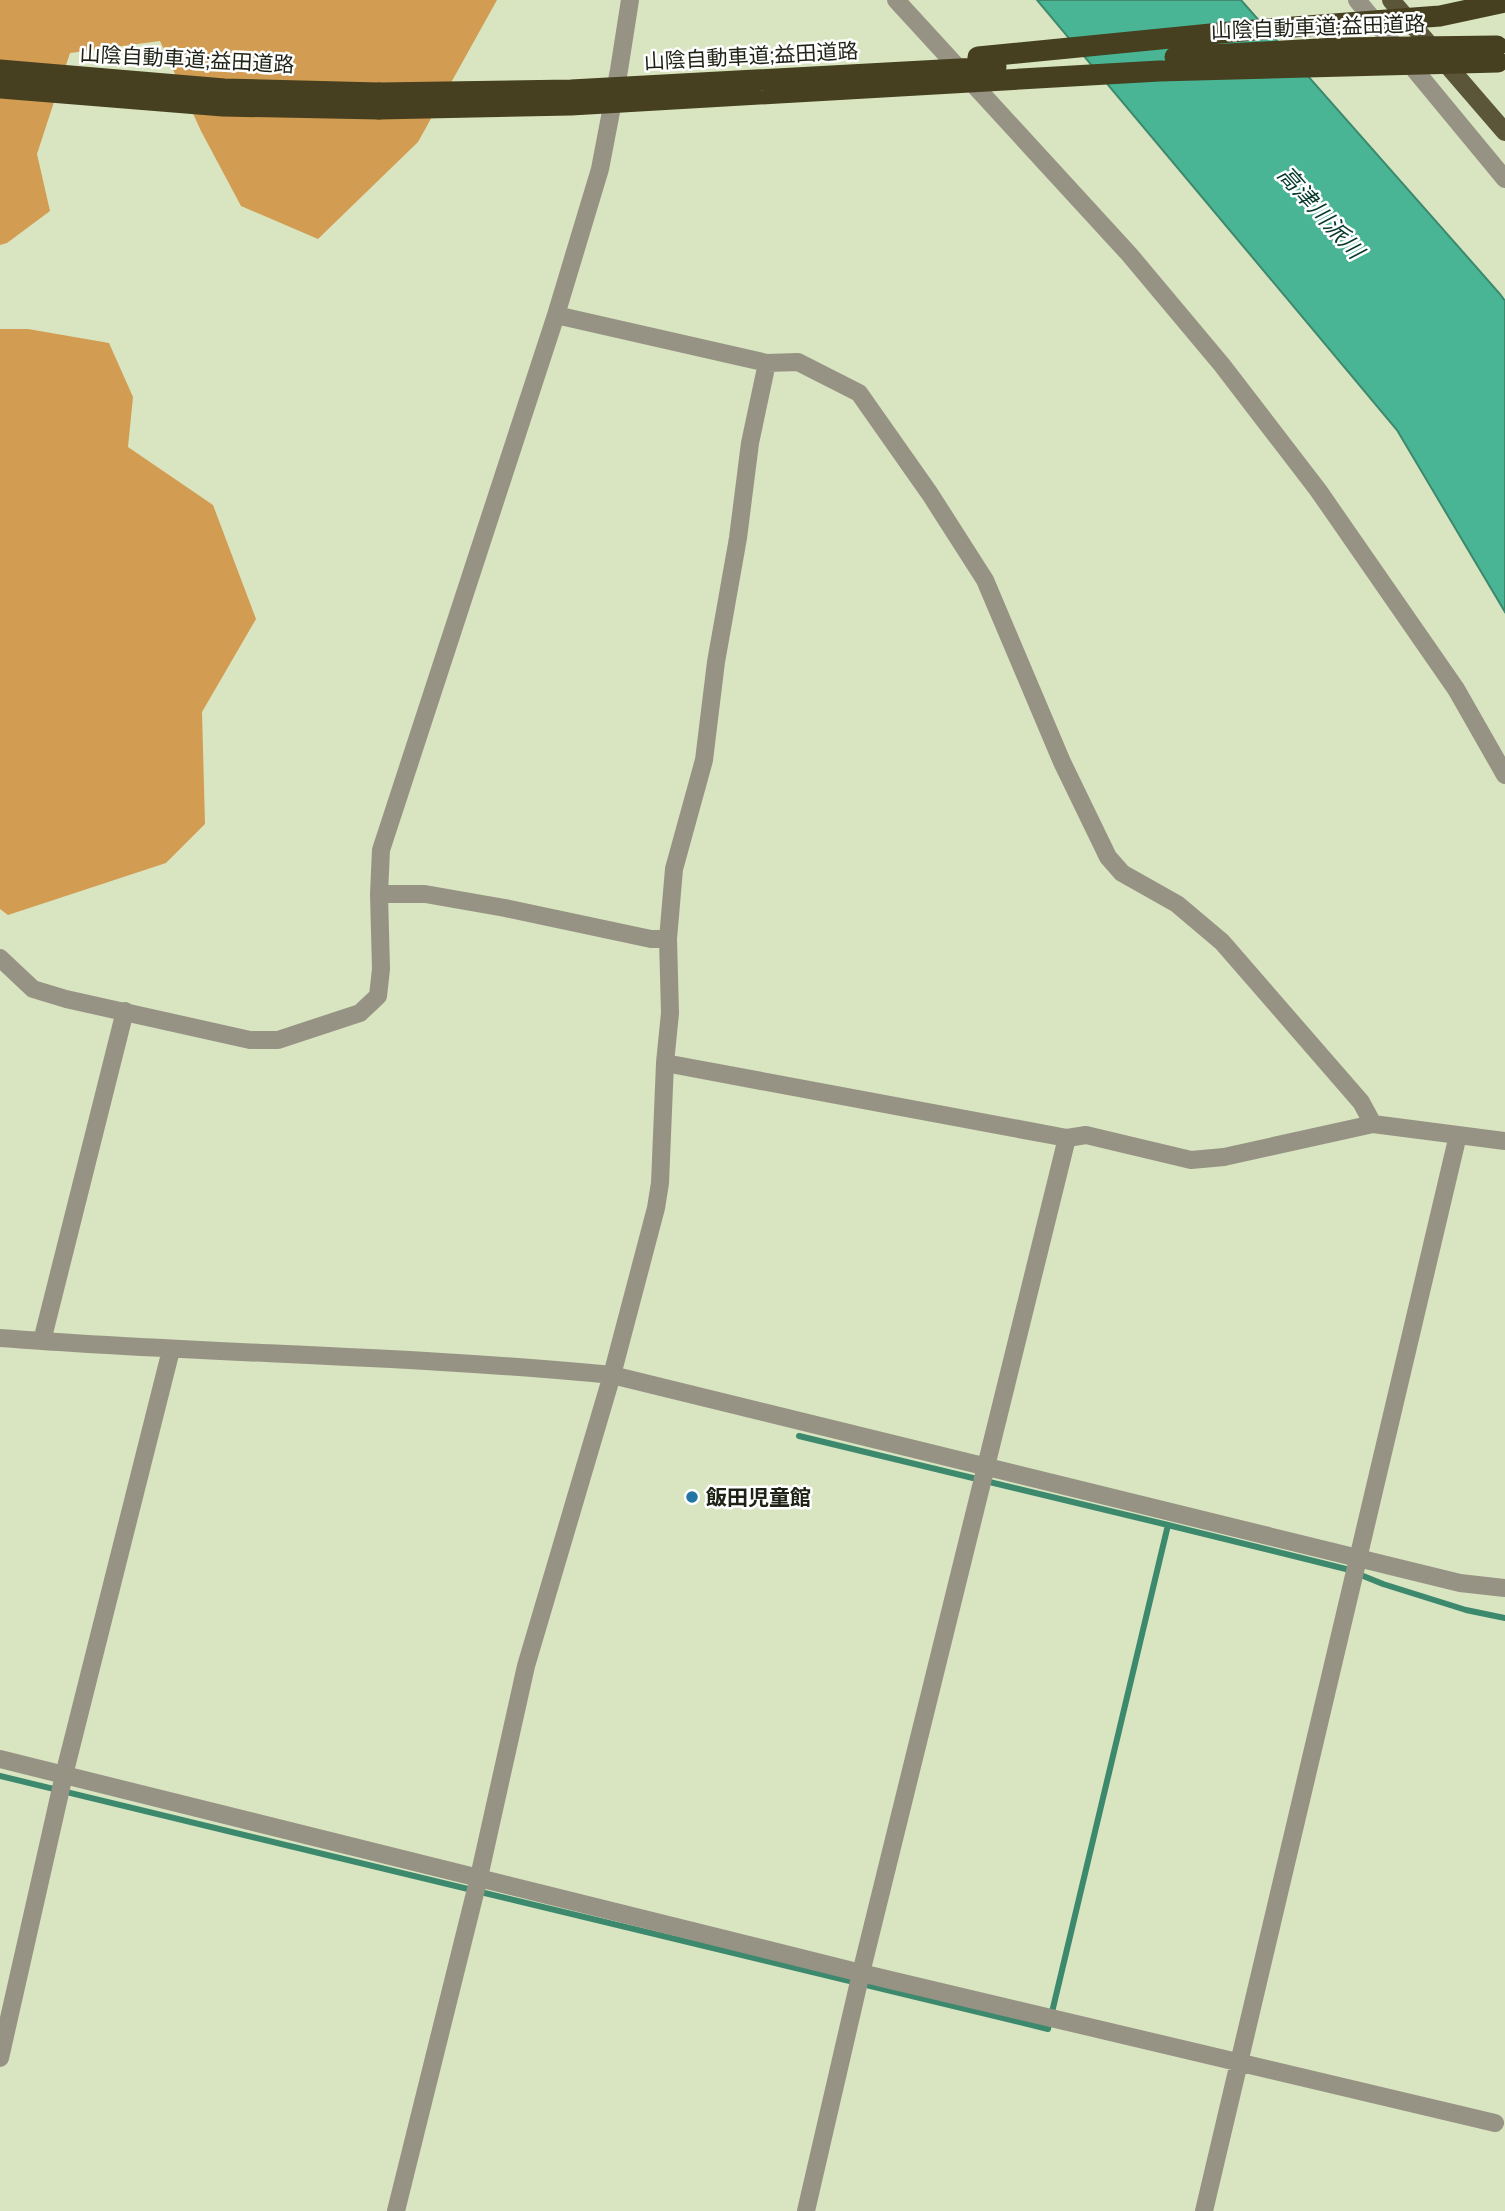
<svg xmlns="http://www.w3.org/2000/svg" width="1505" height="2211" viewBox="0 0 1505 2211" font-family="'Archivo Narrow','Noto Sans JP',sans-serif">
	<rect width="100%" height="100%" fill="#d9e4c0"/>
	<path fill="#d29d52" d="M0,0H497L418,142L318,239L241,206L201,131L160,41L70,53L37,154L50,211L7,243L0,245Z
		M0,329H28L109,343L133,397L128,447L213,505L256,619L202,712L205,824L166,863L8,915L0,909Z"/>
	<path fill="#49b594" stroke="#3c896e" stroke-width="2" d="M1037,0H1241L1500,294L1505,301V612L1397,430Z"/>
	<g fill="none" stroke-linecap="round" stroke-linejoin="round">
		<path stroke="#3c896e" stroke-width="6" d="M799,1436L1168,1525
			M0,1776L1048,2029L1168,1525L1346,1569L1383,1584L1466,1610L1505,1618"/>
		<path stroke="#969384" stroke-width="18" d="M630,0L619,70L600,169L556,315L767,363L798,362L859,393L930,494L985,580L1062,762L1108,857L1122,873L1177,904L1222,942L1361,1102L1373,1124
			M896,0L1129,254L1222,365L1318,490L1456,689L1505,775
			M1357,0L1505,179
			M379,894H425L505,908L651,939H668
			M0,958L33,989L66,999L250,1040H278L360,1013L378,996L381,969L379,894L381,850L556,315
			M665,1063L1067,1138L1086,1135L1191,1160L1224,1157L1373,1124L1505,1141
			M0,1338C204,1354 409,1355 612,1375L1460,1583L1505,1588
			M42,1341L125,1011
			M0,1759L861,1973L1495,2123
			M0,2058L64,1775L171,1350
			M396,2211L479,1877L526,1666L612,1375L656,1208L660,1183L665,1063L670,1013L668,939L674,869L704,760L716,662L738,538L750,443L767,363
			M806,2211L861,1973L1067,1138
			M1204,2211L1458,1135"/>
		<path stroke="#5b553a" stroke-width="18" d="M1391,0L1505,132"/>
		<path stroke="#464020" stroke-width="21" d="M0,70L224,89L379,93
			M0,88L223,106L379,109"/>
		<path stroke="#464020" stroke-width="21" d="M978,57L1241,31L1440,16L1505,2
			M1175,57L1337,48L1497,46
			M379,93L571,90L996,67
			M379,109L571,105L1159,71L1498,62"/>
	</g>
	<circle fill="#2574a6" stroke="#fff" stroke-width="2.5" cx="692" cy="1497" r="7"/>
	<g text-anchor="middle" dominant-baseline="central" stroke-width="5" stroke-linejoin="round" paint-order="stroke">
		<g font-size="21" fill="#1e2215" stroke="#fff">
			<text transform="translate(1318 27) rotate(-2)">山陰自動車道;益田道路</text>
			<text transform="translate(751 56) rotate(-3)">山陰自動車道;益田道路</text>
			<text transform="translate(187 59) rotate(3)">山陰自動車道;益田道路</text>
		</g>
		<g font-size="21" font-weight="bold" fill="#1e2215" stroke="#fff" text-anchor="start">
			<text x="706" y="1497">飯田児童館</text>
		</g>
		<g font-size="23" font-style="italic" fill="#07392b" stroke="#fff">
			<text transform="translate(1321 212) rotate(48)">高津川派川</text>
		</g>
	</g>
</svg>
